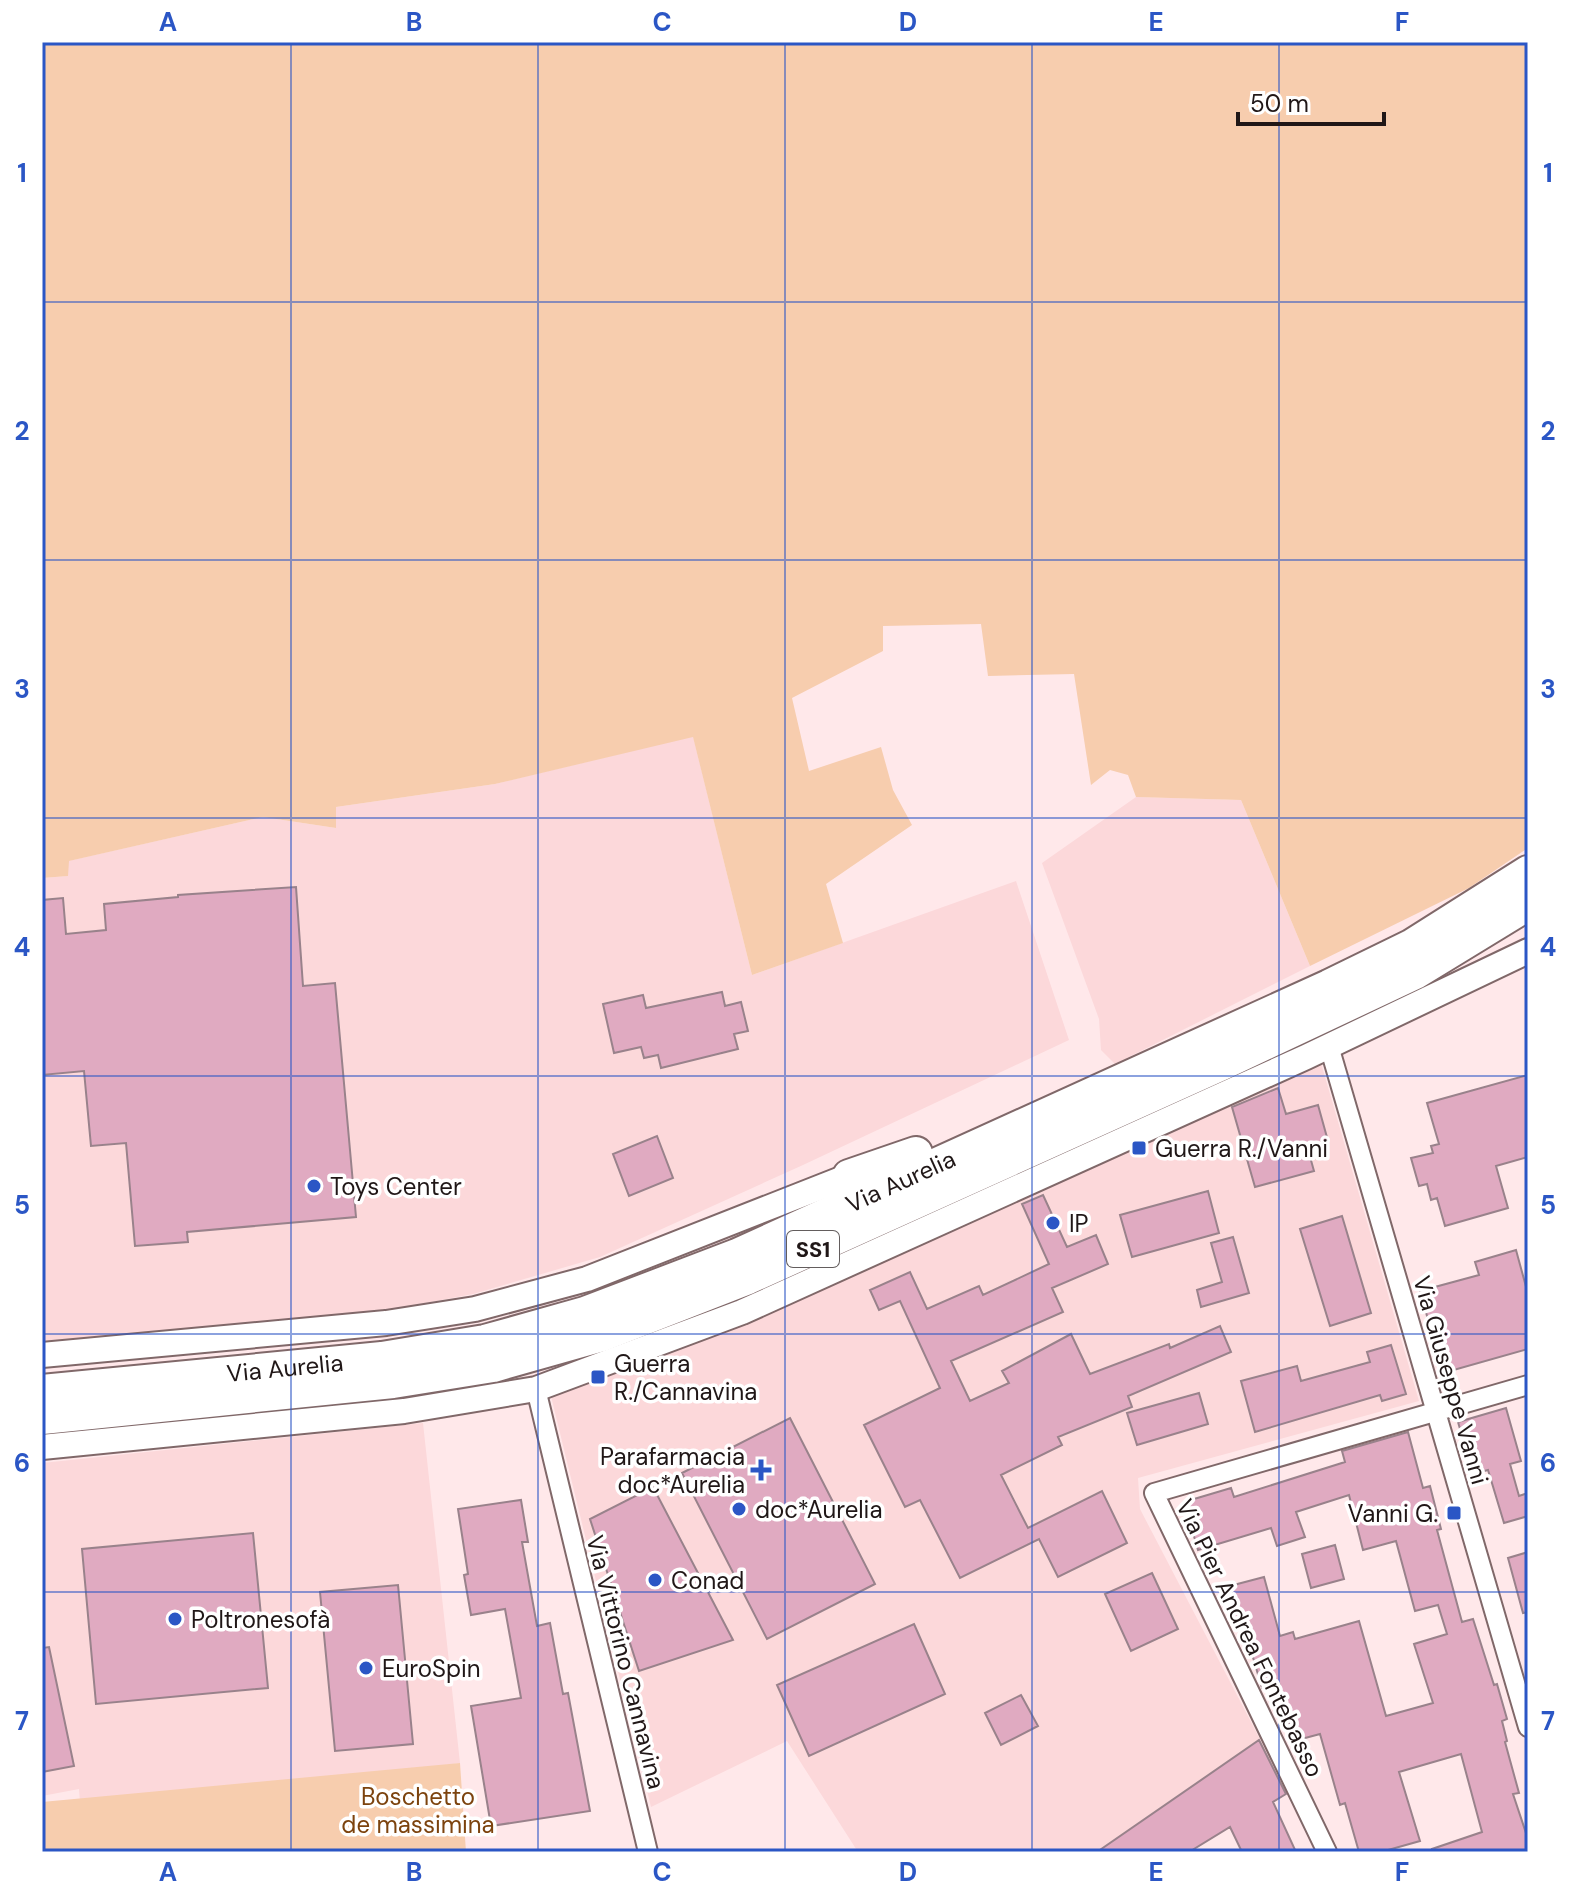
<svg xmlns="http://www.w3.org/2000/svg" width="1570" height="1894" viewBox="0 0 1570 1894" font-family="'DM Sans',sans-serif">
	<rect width="100%" height="100%" fill="#ffe8ea"/>
	<path fill="#fcd8da" d="M693,736L752,975L1016,881L1069,1040L803,1165L600,1257L473,1294L389,1310L42,1342V878L67,876L68,861L263,817L336,828V807L495,784Z
		M1136,797L1241,800L1310,966L1115,1064L1101,1050L1099,1019L1042,863Z
		M1321,1063L1419,1401L1138,1478L1140,1509L1288,1793L1189,1852H858L787,1741L651,1807L551,1396Z
		M423,1423L460,1763L81,1816L79,1789L42,1796V1463Z"/>
	<path fill="#f7cdae" d="M42,42H1528V848L1469,888L1310,966L1241,800L1136,797L1128,775L1110,770L1091,785L1074,674L988,676L981,624L883,626V651L792,698L809,771L881,747L893,790L912,825L826,884L843,943L752,975L693,737L495,784L336,807V828L263,817L69,861L68,876L42,878Z
		M460,1763L466,1852H42V1802Z"/>
	<path fill="#e0aac1" stroke="#99828b" stroke-width="2" d="M296,887L303,986L335,983L356,1217L187,1232L188,1242L135,1246L126,1143L91,1146L84,1071L42,1075V900L63,898L66,934L106,930L104,904L178,897V895Z
		M722,992L725,1006L741,1002L748,1031L734,1034L738,1049L661,1068L658,1055L644,1058L641,1047L614,1053L603,1004L643,995L646,1008Z
		M1528,1075V1157L1496,1166L1508,1208L1445,1226L1437,1198L1431,1200L1427,1184L1419,1186L1411,1158L1433,1153L1431,1146L1439,1144L1427,1103Z
		M1278,1088L1286,1114L1318,1105L1328,1141L1307,1146L1314,1171L1255,1187L1232,1107Z
		M657,1136L673,1178L629,1196L613,1154Z
		M1208,1191L1219,1233L1132,1257L1120,1215Z
		M1043,1195L1067,1247L1096,1235L1108,1264L1052,1288L1063,1312L951,1361L970,1401L1009,1383L1002,1371L1071,1334L1090,1374L1169,1344L1170,1348L1220,1326L1231,1352L1128,1396L1132,1407L1058,1437L1062,1445L1001,1475L1028,1528L1102,1491L1127,1543L1058,1577L1039,1539L960,1578L920,1500L905,1507L864,1425L940,1388L900,1301L879,1310L870,1290L910,1272L927,1309L979,1286L983,1295L1049,1264L1022,1204Z
		M1342,1216L1371,1313L1330,1326L1300,1229Z
		M1233,1237L1249,1293L1201,1307L1197,1290L1222,1282L1211,1243Z
		M1516,1250L1528,1294V1349L1443,1373L1420,1291L1479,1275L1475,1262Z
		M1391,1345L1406,1394L1382,1401L1380,1395L1255,1432L1241,1381L1297,1366L1301,1381L1370,1362L1367,1352Z
		M1199,1393L1208,1424L1137,1445L1127,1413Z
		M1506,1408L1521,1461L1510,1464L1519,1496L1528,1493V1516L1504,1523L1488,1470L1473,1474L1458,1422Z
		M790,1418L875,1584L767,1639L682,1473Z
		M1408,1432L1423,1488L1430,1486L1441,1529L1437,1530L1462,1622L1473,1619L1494,1685L1497,1684L1507,1719L1502,1721L1507,1741L1505,1742L1519,1793L1513,1794L1528,1839V1852H1433L1432,1849L1482,1832L1461,1754L1399,1772L1420,1841L1381,1852H1359L1345,1803L1340,1805L1320,1734L1294,1741L1279,1683L1262,1688L1242,1620L1235,1622L1226,1587L1264,1577L1280,1636L1293,1632L1295,1639L1359,1621L1386,1716L1433,1703L1414,1644L1447,1634L1438,1605L1415,1611L1396,1541L1363,1550L1349,1495L1296,1512L1305,1537L1277,1546L1271,1528L1198,1550L1184,1502L1231,1488L1234,1497L1345,1462L1342,1451Z
		M653,1487L733,1640L639,1671L590,1519Z
		M521,1500L528,1542H522L537,1626L550,1623L563,1694L568,1693L590,1811L491,1826L471,1706L521,1698L505,1609L471,1615L464,1575L468,1574L458,1509Z
		M253,1533L268,1688L96,1704L82,1549Z
		M1335,1545L1344,1579L1311,1588L1302,1554Z
		M1528,1552V1612L1523,1613L1508,1558Z
		M1152,1573L1178,1629L1131,1651L1105,1594Z
		M398,1585L413,1744L335,1751L320,1592Z
		M914,1624L945,1694L809,1756L777,1685Z
		M49,1647L74,1766L42,1772V1648Z
		M1021,1695L1038,1726L1001,1745L985,1713Z
		M1259,1740L1286,1794L1273,1802L1296,1852H1242L1230,1827L1189,1852H1097Z"/>
	<g fill="none" stroke-linecap="round" stroke-linejoin="round">
		<g stroke="#806869" stroke-width="22">
			<path id="street" d="M1329,1046L1528,1727
				M536,1389L648,1852
				M1327,1852L1154,1493L1528,1385"/>
		</g>
		<g stroke="#806869" stroke-width="28">
			<path id="secondary" d="M42,1355L386,1323L475,1309L587,1279L849,1176
				M42,1447L404,1411L536,1389L742,1312L1306,1057L1528,951"/>
		</g>
		<g stroke="#806869" stroke-width="36">
			<g id="highway">
				<path d="M849,1176L916,1153"/>
				<path id="s1" d="M42,1391L382,1358L485,1341L585,1313L737,1255L1329,986L1411,946L1528,872"/>
				<path d="M42,1418L393,1382L493,1366L602,1335L748,1278L1222,1064L1415,973L1528,904"/>
			</g>
		</g>
		<use href="#street" stroke="#fff" stroke-width="18"/>
		<use href="#secondary" stroke="#fff" stroke-width="24"/>
		<use href="#highway" stroke="#fff" stroke-width="32"/>
	</g>
	<path fill="none" stroke="#2b56c5" stroke-width="2" stroke-opacity="0.55" d="M291,42V1852M538,42V1852M785,42V1852M1032,42V1852M1279,42V1852M42,302H1528M42,560H1528M42,818H1528M42,1076H1528M42,1334H1528M42,1592H1528"/>
	<g fill="#2b56c5" stroke="#fff" stroke-width="3">
		<rect x="1131" y="1140" width="16" height="16" rx="4"/>
		<circle cx="314" cy="1186" r="8"/>
		<circle cx="1053" cy="1223" r="8"/>
		<rect x="590" y="1369" width="16" height="16" rx="4"/>
		<path d="M757 1458h8v8h8v8h-8v8h-8v-8h-8v-8h8z"/>
		<circle cx="739" cy="1509" r="8"/>
		<rect x="1446" y="1505" width="16" height="16" rx="4"/>
		<circle cx="655" cy="1580" r="8"/>
		<circle cx="175" cy="1619" r="8"/>
		<circle cx="366" cy="1668" r="8"/>
	</g>
	<g text-anchor="middle" dominant-baseline="central" stroke-width="7" stroke-linejoin="round" paint-order="stroke">
		<rect fill="#fff" stroke="#635d5d" stroke-width="2" x="787" y="1231" width="52" height="36" rx="6"/>
		<g font-size="22" font-weight="bold" fill="#201717">
			<text x="813" y="1249">SS1</text>
		</g>
		<g font-size="24" fill="#201717" stroke="#fff" text-anchor="start">
			<text x="1155" y="1148">Guerra R./Vanni</text>
			<text x="330" y="1186">Toys Center</text>
			<text x="1069" y="1223">IP</text>
			<text x="614" y="1363">Guerra<tspan x="614" dy="28">R./Cannavina</tspan></text>
			<text x="745" y="1456" text-anchor="end">Parafarmacia<tspan x="745" dy="28">doc*Aurelia</tspan></text>
			<text x="755" y="1509">doc*Aurelia</text>
			<text x="1438" y="1513" text-anchor="end">Vanni G.</text>
			<text x="671" y="1580">Conad</text>
			<text x="191" y="1619">Poltronesofà</text>
			<text x="382" y="1668">EuroSpin</text>
		</g>
		<g font-size="24" fill="#201717" stroke="#fff">
			<text stroke="none"><textPath href="#s1" startOffset="892">Via Aurelia</textPath></text>
			<text stroke="none"><textPath href="#s1" startOffset="244">Via Aurelia</textPath></text>
			<text transform="translate(1451 1380) rotate(74)">Via Giuseppe Vanni</text>
			<text transform="translate(1250 1638) rotate(64)">Via Pier Andrea Fontebasso</text>
			<text transform="translate(626 1662) rotate(76)">Via Vittorino Cannavina</text>
		</g>
		<g font-size="24" fill="#7c430e" stroke="#fff">
			<text x="418" y="1796">Boschetto<tspan x="418" dy="28">de massimina</tspan></text>
		</g>
	</g>
	<rect width="1570" height="1894" fill="none" stroke="#ffffff" stroke-width="88"/>
	<path d="M1238 112v12h146v-12" fill="none" stroke="#201717" stroke-width="4"/>
	<text x="1250" y="112" font-size="24" fill="#201717" stroke="#ffffff" stroke-width="6" paint-order="stroke">50 m</text>
	<rect x="44" y="44" width="1482" height="1806" fill="none" stroke="#2b56c5" stroke-width="3"/>
	<g font-size="26" text-anchor="middle" font-weight="bold" fill="#2b56c5">
		<text x="168" y="31">A</text>
		<text x="414" y="31">B</text>
		<text x="662" y="31">C</text>
		<text x="908" y="31">D</text>
		<text x="1156" y="31">E</text>
		<text x="1402" y="31">F</text>
		<text x="22" y="182">1</text>
		<text x="1548" y="182">1</text>
		<text x="22" y="440">2</text>
		<text x="1548" y="440">2</text>
		<text x="22" y="698">3</text>
		<text x="1548" y="698">3</text>
		<text x="22" y="956">4</text>
		<text x="1548" y="956">4</text>
		<text x="22" y="1214">5</text>
		<text x="1548" y="1214">5</text>
		<text x="22" y="1472">6</text>
		<text x="1548" y="1472">6</text>
		<text x="22" y="1730">7</text>
		<text x="1548" y="1730">7</text>
		<text x="168" y="1881">A</text>
		<text x="414" y="1881">B</text>
		<text x="662" y="1881">C</text>
		<text x="908" y="1881">D</text>
		<text x="1156" y="1881">E</text>
		<text x="1402" y="1881">F</text>
	</g>
</svg>
